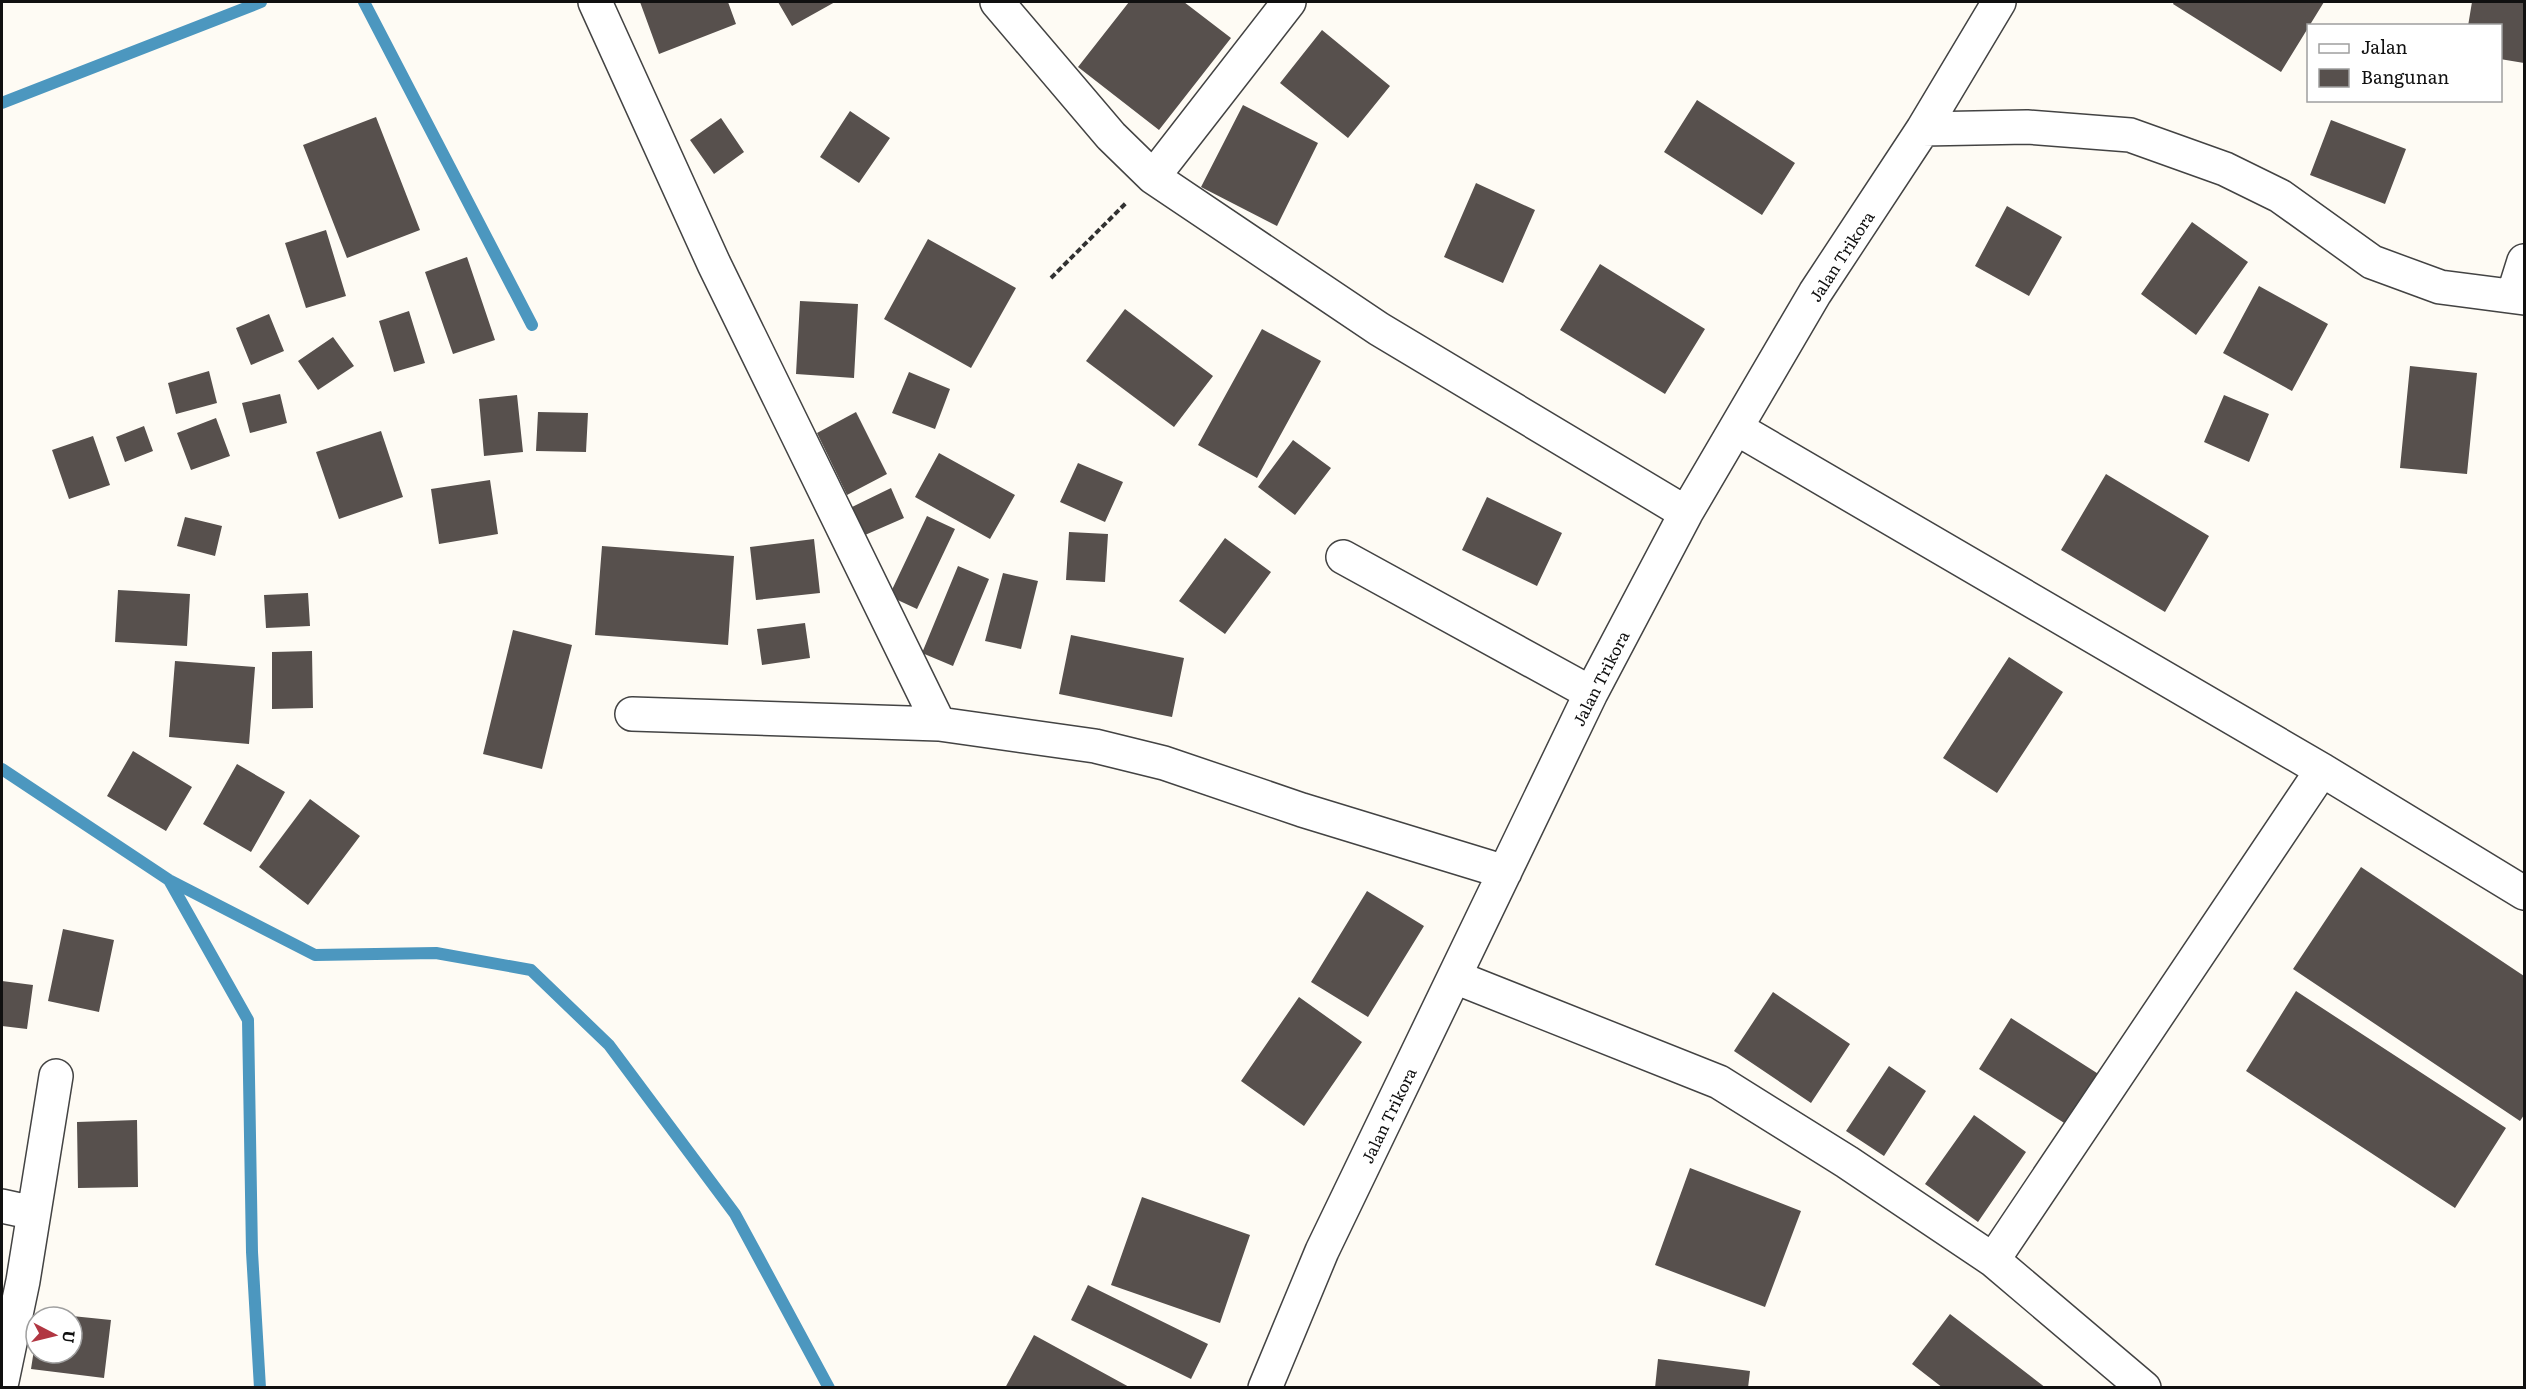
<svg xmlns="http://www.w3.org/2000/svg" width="2526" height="1389" viewBox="0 0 2526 1389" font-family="Literata,serif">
	<rect width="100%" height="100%" fill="#fefbf4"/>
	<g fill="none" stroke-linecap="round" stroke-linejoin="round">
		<path stroke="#4c97bf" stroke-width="12" d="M364,2L532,325
			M2,103L261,2
			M2,769L169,880L315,955L436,953L531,970L609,1045L735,1214L829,1388
			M169,880L248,1020L252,1252L260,1388"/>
	</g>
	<path fill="#57504d" d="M640,2H728L736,24L659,54Z
		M778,2H835L792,26Z
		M1129,2H1184L1231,38L1159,130L1078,67Z
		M2174,2H2324L2281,72L2173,4Z
		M2472,2L2524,3V63L2500,59V26H2468Z
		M1322,30L1390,86L1348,138L1280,83Z
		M1697,100L1795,163L1762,215L1664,152Z
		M1243,105L1318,143L1277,226L1201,187Z
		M850,111L890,138L859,183L820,157Z
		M376,117L420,230L347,258L303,145Z
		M721,118L744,152L714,174L690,140Z
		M2331,120L2406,149L2385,204L2310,175Z
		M1476,183L1535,210L1503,283L1444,257Z
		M2007,206L2062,237L2029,296L1975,266Z
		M2192,222L2248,262L2196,335L2141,294Z
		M326,230L346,296L306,308L285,243Z
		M928,239L1016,288L971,368L884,319Z
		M467,257L495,340L453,354L425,272Z
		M1600,264L1705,329L1665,394L1560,330Z
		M2259,286L2328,324L2292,391L2223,353Z
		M800,301L858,304L854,378L796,374Z
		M1125,309L1213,376L1174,427L1086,361Z
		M409,311L425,363L394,372L379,321Z
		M269,314L284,351L251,365L236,328Z
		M1262,329L1321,361L1257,478L1198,445Z
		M333,337L354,366L318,390L298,361Z
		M2410,366L2477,373L2467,474L2400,468Z
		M209,371L217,403L176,414L168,383Z
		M909,372L950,389L935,429L892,413Z
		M280,394L287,423L250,433L242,403Z
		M517,395L523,452L484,456L479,399Z
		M2224,395L2269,414L2249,462L2204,442Z
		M538,412L588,413L586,452L536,451Z
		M856,412L887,474L847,495L817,433Z
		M216,418L230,456L191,470L177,433Z
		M144,426L153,451L125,462L116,437Z
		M381,431L403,497L339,519L316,452Z
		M93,436L110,485L69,499L52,450Z
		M1293,440L1331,468L1295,515L1258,487Z
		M939,453L1015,495L990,539L915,497Z
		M1078,463L1123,482L1105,522L1060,502Z
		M2106,474L2209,536L2165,612L2061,550Z
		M490,480L498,534L439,544L431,489Z
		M891,488L904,518L865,535L852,507Z
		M1487,497L1562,533L1537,586L1462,550Z
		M927,516L955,529L917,609L889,596Z
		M185,517L222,526L215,556L177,546Z
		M1069,532L1108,534L1105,582L1066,580Z
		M1225,538L1271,572L1225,634L1179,601Z
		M814,539L820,593L756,600L750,547Z
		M602,546L734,556L728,645L595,635Z
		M958,566L989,579L953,666L922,653Z
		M1003,573L1038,581L1021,649L985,641Z
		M118,590L190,594L187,646L115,642Z
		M308,593L310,626L266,628L264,595Z
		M805,623L810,658L762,665L757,629Z
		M513,630L572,645L542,769L483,754Z
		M1071,635L1184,658L1172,717L1059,694Z
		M312,651L313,708L272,709V652Z
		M2009,657L2063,692L1997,793L1943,758Z
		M175,661L255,667L249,744L169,737Z
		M133,751L192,787L166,831L107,796Z
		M237,764L285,792L251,852L203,824Z
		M310,799L360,836L308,905L259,867Z
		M2361,867L2524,976V1115L2520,1121L2293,969Z
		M1367,891L1424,926L1368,1017L1311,982Z
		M63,929L114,940L99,1012L48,1001Z
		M2,981L33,985L27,1029L2,1026Z
		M2296,991L2506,1128L2455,1208L2246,1071Z
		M1773,992L1850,1044L1811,1103L1734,1051Z
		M1299,997L1362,1042L1304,1126L1241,1081Z
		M2011,1018L2100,1075L2069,1126L1979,1069Z
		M1889,1066L1926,1091L1884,1156L1846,1131Z
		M1974,1115L2026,1152L1978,1222L1925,1184Z
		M137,1120L138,1187L78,1188L77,1122Z
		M1690,1168L1801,1211L1765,1307L1655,1265Z
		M1142,1197L1250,1235L1220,1323L1111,1285Z
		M1088,1285L1208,1344L1191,1379L1071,1320Z
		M38,1311L72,1316L71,1317H38Z
		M1950,1314L2046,1388H1943L1912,1364Z
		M72,1316L111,1320L104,1378L31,1369L35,1343L36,1353H72Z
		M1034,1335L1131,1388H1005Z
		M1658,1359L1750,1371L1748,1388H1655Z"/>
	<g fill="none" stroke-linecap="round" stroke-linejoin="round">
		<g stroke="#434343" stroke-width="36">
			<path id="minor" d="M595,2L714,264L939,724
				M997,2L1111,136L1153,177L1379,329L1686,513
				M1923,129L2027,127L2130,135L2225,169L2280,196L2372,262L2440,287L2524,298
				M1153,177L1289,2
				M2513,296L2524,261
				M1736,428L2322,770L2524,893
				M1343,557L1591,693
				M632,714L939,724L1095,746L1164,763L1302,810L1505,872
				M1455,977L1719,1082L1847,1162L1993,1260L2144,1388
				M2,1206L34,1213
				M1993,1260L2322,770
				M2,1381L23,1281L56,1076
				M1265,1388L1322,1251L1591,693L1686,513L1815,293L1923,129L1999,2"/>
		</g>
		<path stroke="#323232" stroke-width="4" stroke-dasharray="6 3" stroke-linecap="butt" d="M1051,278L1127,202"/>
		<use href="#minor" stroke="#fff" stroke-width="33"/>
	</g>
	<g text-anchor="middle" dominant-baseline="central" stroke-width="6" stroke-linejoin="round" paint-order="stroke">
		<g font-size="16" fill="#101010" stroke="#fff">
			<text transform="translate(1841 256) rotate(-57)">Jalan Trikora</text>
			<text transform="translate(1600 678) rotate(-63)">Jalan Trikora</text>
			<text transform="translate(1388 1115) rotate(-64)">Jalan Trikora</text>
		</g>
	</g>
	<rect width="2526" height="1389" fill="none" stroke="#101010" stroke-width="6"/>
	<rect x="2307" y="24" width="195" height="78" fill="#ffffff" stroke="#9f9f9f" stroke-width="1.5"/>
	<rect x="2319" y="44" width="30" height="9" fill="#ffffff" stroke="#9f9f9f" stroke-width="1.5"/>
	<text x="2361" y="54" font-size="18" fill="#101010">Jalan</text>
	<rect x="2319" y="69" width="30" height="18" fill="#57504d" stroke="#9f9f9f" stroke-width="1.5"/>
	<text x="2361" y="84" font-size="18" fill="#101010">Bangunan</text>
	<g transform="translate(54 1335) rotate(97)"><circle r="28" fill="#ffffff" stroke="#9f9f9f" stroke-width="1.5"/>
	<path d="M0-4.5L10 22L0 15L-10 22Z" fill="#b13642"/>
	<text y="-9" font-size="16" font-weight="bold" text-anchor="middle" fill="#101010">U</text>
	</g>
</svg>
